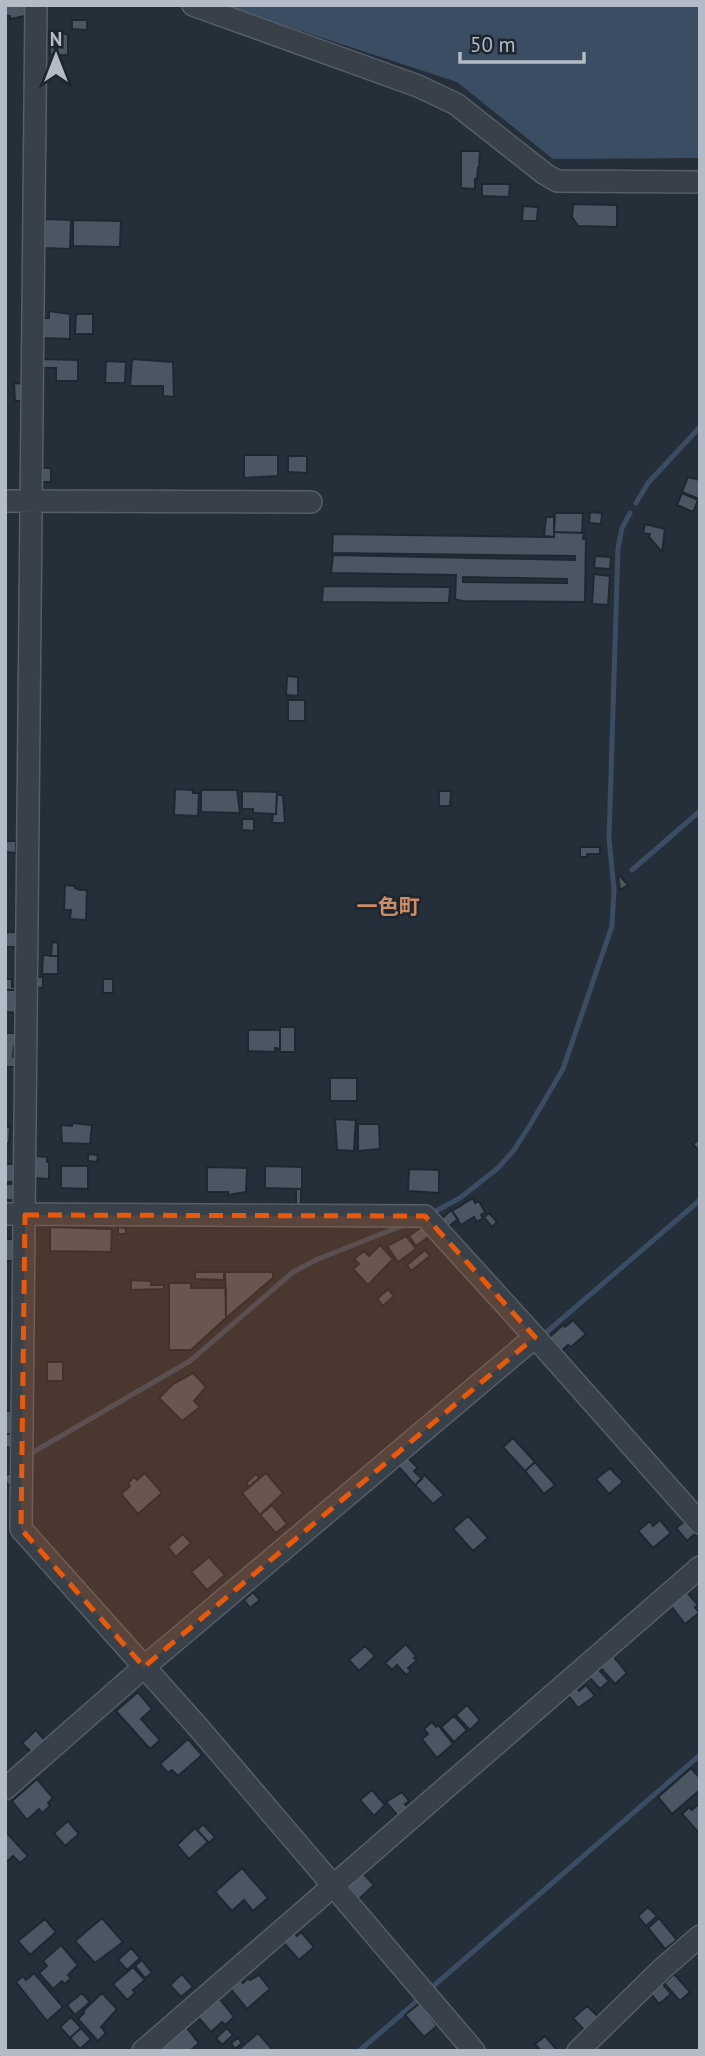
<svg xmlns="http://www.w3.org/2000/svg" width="705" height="2056" viewBox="0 0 705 2056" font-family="'PT Sans','Noto Sans JP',sans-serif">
	<rect width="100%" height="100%" fill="#242f3a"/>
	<path fill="#3a4d62" d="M222,5H700V158L553,159L457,82Z"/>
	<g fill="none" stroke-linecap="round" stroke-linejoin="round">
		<path stroke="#3a4d62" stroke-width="5" d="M636,503L648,483L700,427
			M632,870L700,811
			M432,1213L460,1198L498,1168L514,1150L530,1125L563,1069L612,926L614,889L609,839L618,548L622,528L630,513
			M542,1336L700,1200
			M30,1454L190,1361L293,1272L318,1259L404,1225
			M430,1989L700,1755
			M359,2051L423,1996"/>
	</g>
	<path fill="#4a5662" stroke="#1f2731" stroke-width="2" fill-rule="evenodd" d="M5,5H25V16L10,19V16H5Z
		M72,20H87V30L72,29Z
		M55,34H68V55H50V44L55,45Z
		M461,151H480L479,168H478L477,179H475V189L461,188Z
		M482,184H510L509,197L482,196Z
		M573,204L617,205V227L578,226L572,217Z
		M523,206L538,207L537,221H522Z
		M43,219L71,220L70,249L43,248Z
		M73,220L121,221L120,247L73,246Z
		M49,311L70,314V339L41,338L42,318H49Z
		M76,314H93V334H75Z
		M43,359L78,360V381H56V368H43Z
		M132,359L173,362L174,397L163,396V386H130Z
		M106,361L126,362L125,383H105Z
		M14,383L28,384V401H15Z
		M244,455H278V476L244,478Z
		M288,456H307V473L288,472Z
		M40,468H51V482H39Z
		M688,477L700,480L699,499L682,492Z
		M682,493L698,500L693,512L677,505Z
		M590,512L602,513L601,524L589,523Z
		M555,513H583L582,533L554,532Z
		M546,517H554V537L544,536Z
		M645,524L665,529L662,552L649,537L650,534L643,533Z
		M554,532L584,533L583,539H586L585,602L462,601L455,599L456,575L331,573L333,555L575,560V556L332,553L333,534L554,537ZM463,577L567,579V583L463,582Z
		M595,556L611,557L610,569L594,568Z
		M594,574L610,576L608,605L592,604Z
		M323,586L450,587L449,603L322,602Z
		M287,676L298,677V696L286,695Z
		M288,700H305V721H288Z
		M175,789L193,790V793H199L198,816L174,815Z
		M201,790H237L240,813L201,812Z
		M242,791L277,792L276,814L253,813V809H242Z
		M439,791H451L450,806H439Z
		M277,795H283L285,823H272L273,814H276Z
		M242,819H254V831L242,830Z
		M5,841H16V853L5,852Z
		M580,847H600V854H587V857H580Z
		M620,876L628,885L620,890L618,877Z
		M65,885L75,886V888L80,890H87L86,920L70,919L71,910H64Z
		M10,932H23V947H6V933Z
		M52,942L58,943V956H51Z
		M43,955L58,956V974H42Z
		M34,977H43V988L33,987Z
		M5,979H12V987H16V990H5Z
		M103,979H113V993H103Z
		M5,990H21L20,1013L5,1012Z
		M280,1027H295V1052H280Z
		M248,1030H280V1049L275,1048V1052L248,1051Z
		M5,1033H20V1046H14L13,1057H19V1067H5Z
		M330,1078H357V1101H330Z
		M335,1119L356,1120L354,1151L337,1150Z
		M72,1123L92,1125L90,1144L62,1143L61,1125L72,1126Z
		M358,1124H379L380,1149L358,1151Z
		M5,1127H10L9,1144L5,1143Z
		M700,1138V1152L693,1144Z
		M88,1154L98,1155L97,1162L88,1161Z
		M35,1156L47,1157V1162H49V1179L32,1178Z
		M5,1164H15V1182H5Z
		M61,1166H88V1189L61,1188Z
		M265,1166L302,1167V1189L265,1188Z
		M207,1167L247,1168L246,1192L228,1195V1192H207Z
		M409,1169L439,1170V1193L408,1191Z
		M5,1184H20L19,1200H5Z
		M296,1189H301V1205H296Z
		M473,1198L475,1203L479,1201L485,1212L481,1215L483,1218L477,1222L474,1217L461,1225L452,1211Z
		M451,1210L458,1219L446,1229L439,1221Z
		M489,1213L497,1222L492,1227L484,1217Z
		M424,1225L431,1235L416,1246L409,1236Z
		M50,1227L112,1229L111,1252L50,1251Z
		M118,1227L126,1228V1234H118Z
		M406,1236L416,1249L398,1262L387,1246Z
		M5,1239H15V1261H5Z
		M380,1245L393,1259L368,1285L353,1269L359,1264L354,1259L364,1251L369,1256Z
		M425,1250L430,1256L411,1271L407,1265Z
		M195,1272H224V1280L195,1279Z
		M225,1272H273V1278L226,1318Z
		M131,1280L151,1281V1285H164V1289L131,1290Z
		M169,1283H191V1288H226V1318L191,1350H169Z
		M388,1289L394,1296L383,1306L377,1299Z
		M573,1320L586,1334L571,1347L568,1345L558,1354L545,1341L563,1325L565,1327Z
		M47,1362H63V1381H47Z
		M193,1373L206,1387L194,1401L200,1407L182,1421L159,1398L173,1384Z
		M5,1411H12V1434H5Z
		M5,1434H12V1448L5,1447Z
		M513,1438L535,1462L525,1471L503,1447Z
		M406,1456L418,1468L414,1471L422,1479L415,1485L397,1465Z
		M535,1462L555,1485L544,1494L525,1471Z
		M610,1468L623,1482L609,1494L596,1479Z
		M17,1472L18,1483L7,1485L5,1475Z
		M145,1473L162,1493L138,1514L121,1494L130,1486L128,1483L134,1477L137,1480Z
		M266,1473L283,1493L260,1515L242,1493Z
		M256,1474L259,1478L249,1487L246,1483Z
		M425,1475L444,1495L433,1504L415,1485Z
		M272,1505L287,1524L276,1533L260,1515Z
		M468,1516L488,1538L473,1551L453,1529Z
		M660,1520L671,1533L653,1548L638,1531L650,1521L653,1526Z
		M685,1521L696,1533L687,1541L676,1528Z
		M183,1534L191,1543L176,1557L168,1547Z
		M209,1557L225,1575L207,1590L191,1572Z
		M253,1592L260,1600L250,1608L244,1600Z
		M687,1592L698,1605L695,1607L699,1613L685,1624L671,1606Z
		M406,1644L416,1656L414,1658L417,1660L408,1668L411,1671L406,1675L397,1665L392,1670L385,1663Z
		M365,1646L375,1656L359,1671L349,1660Z
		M613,1656L627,1673L615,1684L600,1667Z
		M598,1669L609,1681L600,1689L589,1677Z
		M586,1685L595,1696L578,1708L568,1695L576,1688L579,1691Z
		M138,1692L152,1709L141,1719L160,1740L150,1749L116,1711Z
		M467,1705L480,1720L470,1730L456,1715Z
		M454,1716L467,1730L454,1742L441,1727Z
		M432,1722L436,1727L438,1725L453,1744L437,1758L422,1739L428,1734L424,1729Z
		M36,1730L47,1743L34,1755L22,1743Z
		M188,1739L202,1755L178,1776L172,1770L168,1773L160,1764Z
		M691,1768L700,1778V1790L672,1814L658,1797Z
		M37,1779L53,1798L48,1803L50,1806L42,1813L39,1809L27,1820L12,1801Z
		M372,1790L385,1805L374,1816L360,1800Z
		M402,1792L409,1801L405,1804L408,1808L398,1816L386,1802Z
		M700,1803V1834L682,1814L689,1807L692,1810Z
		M68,1821L79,1834L65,1846L54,1833Z
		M203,1824L215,1837L209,1843L197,1830Z
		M195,1828L208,1842L189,1859L177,1845Z
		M5,1831L28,1856L20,1863L13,1856L8,1861L5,1859Z
		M242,1868L268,1898L253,1911L244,1900L232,1911L215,1892Z
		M360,1870L374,1885L357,1901L337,1890Z
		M648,1907L657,1916L646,1926L638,1916Z
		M102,1918L123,1942L95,1963L75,1941Z
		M659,1918L677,1940L665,1949L648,1928Z
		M45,1919L56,1932L30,1955L18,1941Z
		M301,1932L314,1947L299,1960L283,1942L294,1933L297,1936Z
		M61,1945L78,1965L68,1975L71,1978L65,1984L62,1981L53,1989L39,1973L47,1966L43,1961Z
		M131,1948L140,1958L127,1970L118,1960Z
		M142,1960L152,1973L145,1978L135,1966Z
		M133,1967L145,1980L133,1990L135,1993L127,2000L113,1984Z
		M34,1973L63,2007L47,2021L16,1982L23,1976L26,1980Z
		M182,1974L193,1987L181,1997L170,1985Z
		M674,1974L690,1992L680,2001L664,1983Z
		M259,1975L270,1989L247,2009L229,1987L239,1979L243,1983L248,1978L250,1980Z
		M662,1983L671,1994L659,2004L650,1993Z
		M82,1993L90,2002L75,2015L67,2005Z
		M102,1993L117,2009L101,2027L106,2033L98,2041L78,2019L84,2013L83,2011Z
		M218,1997L234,2017L225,2025L222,2022L211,2032L197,2016Z
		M420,2003L437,2026L424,2037L405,2015Z
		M587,2006L601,2019L586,2032L573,2018Z
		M71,2017L81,2028L70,2038L60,2027Z
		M186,2027L199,2043L190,2051H157Z
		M81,2028L91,2039L80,2049L70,2038Z
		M227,2028L233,2035L222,2045L216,2038Z
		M258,2033L272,2049L269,2051H237Z
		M545,2036L557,2050L556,2051H541L535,2044Z
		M238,2038L242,2043L235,2049L231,2043Z"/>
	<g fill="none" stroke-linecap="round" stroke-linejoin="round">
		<g stroke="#565e68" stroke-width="24">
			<path id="minor" d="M36,5L21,1529L198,1727L474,2051
				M193,5L418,86L456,104L545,174L557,181L700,182
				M5,501L311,502
				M5,1214L425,1216L535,1337L700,1523
				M5,1789L144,1667L535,1337
				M143,2051L700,1567
				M578,2051L662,1969L700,1936"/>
		</g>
		<use href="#minor" stroke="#38404a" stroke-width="21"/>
	</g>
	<path fill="#e8590c" fill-opacity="0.2" stroke="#e8590c" stroke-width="5" stroke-dasharray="14 9" stroke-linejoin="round" d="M25,1215L425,1216L535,1337L144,1667L21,1529Z"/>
	<g text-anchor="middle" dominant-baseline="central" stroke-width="5" stroke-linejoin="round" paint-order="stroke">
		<g font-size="21" font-weight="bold" fill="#cd8d67" stroke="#1d252f">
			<text x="388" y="906">一色町</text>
		</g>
	</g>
	<rect width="705" height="2056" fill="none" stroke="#b3bbc6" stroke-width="14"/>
	<g transform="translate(56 56)" stroke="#1d252f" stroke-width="5" paint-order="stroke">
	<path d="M0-5L12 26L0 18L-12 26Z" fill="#b3bbc6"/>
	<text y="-10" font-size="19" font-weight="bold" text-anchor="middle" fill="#b3bbc6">N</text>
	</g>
	<path d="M460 52v10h124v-10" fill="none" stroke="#b3bbc6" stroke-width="3.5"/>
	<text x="470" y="52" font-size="21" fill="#b3bbc6" stroke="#1d252f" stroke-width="5" paint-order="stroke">50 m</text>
</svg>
